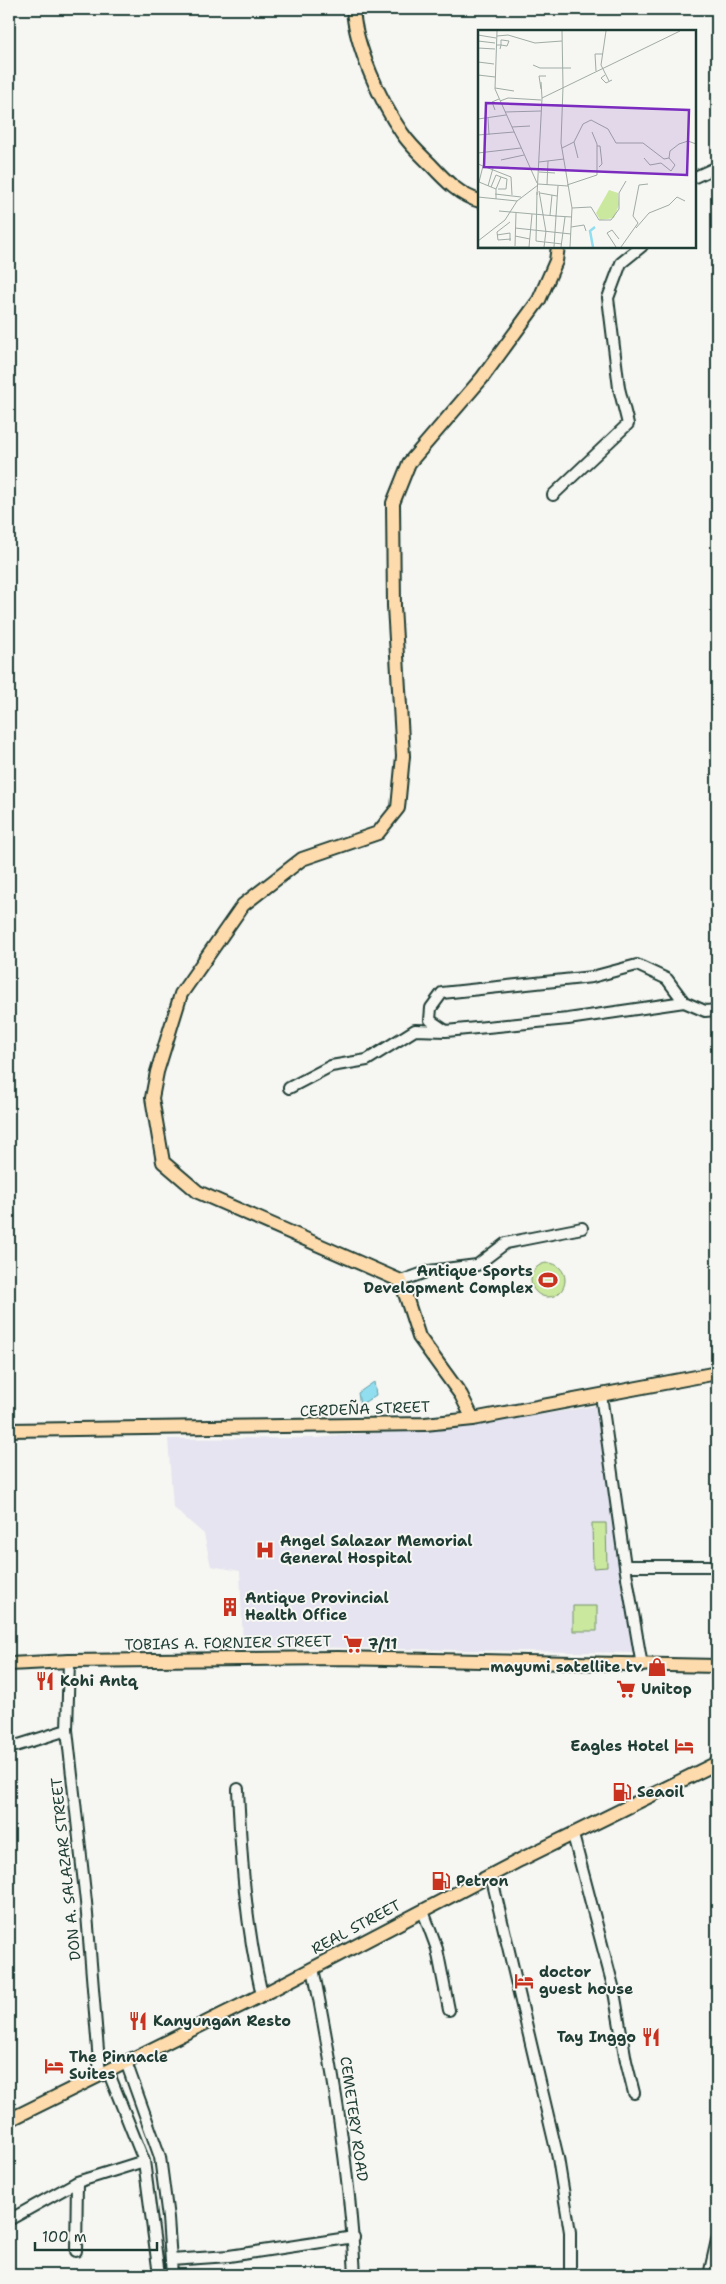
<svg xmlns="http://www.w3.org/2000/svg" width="726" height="2284" viewBox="0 0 726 2284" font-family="'Shantell Sans',sans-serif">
	<rect width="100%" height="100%" fill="#f6f6f2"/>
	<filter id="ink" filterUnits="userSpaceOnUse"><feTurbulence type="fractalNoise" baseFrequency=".02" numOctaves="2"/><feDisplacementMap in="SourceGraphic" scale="10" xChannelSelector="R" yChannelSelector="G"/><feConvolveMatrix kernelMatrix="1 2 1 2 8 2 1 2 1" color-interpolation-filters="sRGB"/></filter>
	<g filter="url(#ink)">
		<path fill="#e5e4f0" d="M595,1406L634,1653L243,1646L240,1571L211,1566L204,1534L173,1507L168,1439L317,1438L508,1420Z"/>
		<path fill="#cbe89f" stroke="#75926a" d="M531 1280a17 17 0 1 1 34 0a17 17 0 1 1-34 0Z
			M592,1523H606L607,1567L593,1568Z
			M573,1606H597V1631H573Z"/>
		<path fill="#91def0" stroke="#639ea5" d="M374,1382L376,1395L360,1405L358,1393Z"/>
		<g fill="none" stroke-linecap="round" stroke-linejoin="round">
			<g stroke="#1f3d34" stroke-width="14">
				<path id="minor" d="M695,177L717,167
					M553,495L628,424L619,388L608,298L621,263L642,246
					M446,1031L430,1020L431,1008L442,993L592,977L637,965L667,979L684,1002
					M289,1088L331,1066L367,1060L415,1030L446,1031L568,1019L684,1002L705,1011L717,1010
					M401,1281L429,1271L477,1265L506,1243L582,1228
					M601,1395L625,1566L642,1666
					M625,1566H717
					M69,1661L67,1730L86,1902L100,2075
					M9,1748L67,1730
					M238,1789C241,1858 246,1928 262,1995
					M573,1835L613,1986L626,2061L634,2093
					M491,1875L558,2158L570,2232V2275
					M423,1911L437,1949L449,2010
					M313,1968C333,2069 350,2172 355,2275
					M126,2062L160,2157L168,2218L172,2275
					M108,2071L144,2161L159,2275
					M9,2220L77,2182
					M76,2251L77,2182L144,2161
					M171,2260L229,2256L354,2237
					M709,2275L717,2240"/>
			</g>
			<g stroke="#1f3d34" stroke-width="16">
				<path id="major" d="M353,9C355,45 381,103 402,133C410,145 421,155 431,165C445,180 460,196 480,201
					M473,1419L461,1395L419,1337L401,1281L198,1192L163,1162L152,1098L157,1072L181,994L243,905L302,859L378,833L398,808L403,756L394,606L393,503L409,463L482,378L539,300L556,261L558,246
					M9,1430L425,1424L473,1419L717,1373
					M9,1664L69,1661L338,1658L717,1666
					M9,2120L262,1995L520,1860L717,1763"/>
			</g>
			<use href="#minor" stroke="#f6f6f2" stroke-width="10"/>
			<use href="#major" stroke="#fedbac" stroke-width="12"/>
		</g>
	</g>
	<defs>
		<g id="stadium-bare" transform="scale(1.5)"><path d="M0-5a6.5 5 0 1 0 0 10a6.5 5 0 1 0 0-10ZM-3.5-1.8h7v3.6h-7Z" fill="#c8321e" stroke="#f6f6f2" stroke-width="2.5" paint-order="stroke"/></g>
		<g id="hospital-bare" transform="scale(1.5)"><path d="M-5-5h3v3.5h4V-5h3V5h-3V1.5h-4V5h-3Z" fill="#c8321e" stroke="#f6f6f2" stroke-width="2.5" paint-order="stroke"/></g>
		<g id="building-bare" transform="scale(1.5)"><path d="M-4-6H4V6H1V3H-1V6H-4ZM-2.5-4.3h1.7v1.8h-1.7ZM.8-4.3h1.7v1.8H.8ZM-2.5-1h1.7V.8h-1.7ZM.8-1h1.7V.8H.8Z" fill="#c8321e" stroke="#f6f6f2" stroke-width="2.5" paint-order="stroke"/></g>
		<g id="supermarket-bare" transform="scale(1.5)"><path d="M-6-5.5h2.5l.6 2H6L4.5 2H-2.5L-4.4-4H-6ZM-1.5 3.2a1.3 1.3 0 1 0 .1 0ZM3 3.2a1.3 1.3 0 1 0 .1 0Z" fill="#c8321e" stroke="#f6f6f2" stroke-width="2.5" paint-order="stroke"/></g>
		<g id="shop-bare" transform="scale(1.5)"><path d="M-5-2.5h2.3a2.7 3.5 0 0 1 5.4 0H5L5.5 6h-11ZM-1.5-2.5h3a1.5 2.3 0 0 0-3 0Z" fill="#c8321e" stroke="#f6f6f2" stroke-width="2.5" paint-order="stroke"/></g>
		<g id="restaurant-bare" transform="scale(1.5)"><path d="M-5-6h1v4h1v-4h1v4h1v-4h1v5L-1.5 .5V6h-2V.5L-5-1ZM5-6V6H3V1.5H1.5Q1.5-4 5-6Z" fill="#c8321e" stroke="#f6f6f2" stroke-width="2.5" paint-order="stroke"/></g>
		<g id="hotel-bare" transform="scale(1.5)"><path d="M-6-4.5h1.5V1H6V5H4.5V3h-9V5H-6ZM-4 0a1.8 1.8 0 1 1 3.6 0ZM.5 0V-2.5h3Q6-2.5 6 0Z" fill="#c8321e" stroke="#f6f6f2" stroke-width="2.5" paint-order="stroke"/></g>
		<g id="fuel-bare" transform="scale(1.5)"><path d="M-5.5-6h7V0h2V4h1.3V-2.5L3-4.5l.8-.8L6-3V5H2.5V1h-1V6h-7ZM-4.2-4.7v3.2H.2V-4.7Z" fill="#c8321e" stroke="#f6f6f2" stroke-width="2.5" paint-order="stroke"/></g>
	</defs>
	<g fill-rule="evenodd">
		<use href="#stadium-bare" x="548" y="1280"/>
		<use href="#hospital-bare" x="265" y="1550"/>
		<use href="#building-bare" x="230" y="1607"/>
		<use href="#supermarket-bare" x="353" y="1644"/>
		<use href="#shop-bare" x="657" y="1667"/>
		<use href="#restaurant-bare" x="45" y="1681"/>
		<use href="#supermarket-bare" x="626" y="1689"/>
		<use href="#hotel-bare" x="684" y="1746"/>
		<use href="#fuel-bare" x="622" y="1792"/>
		<use href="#fuel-bare" x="441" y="1881"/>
		<use href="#hotel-bare" x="524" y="1981"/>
		<use href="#restaurant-bare" x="138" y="2021"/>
		<use href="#restaurant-bare" x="651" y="2037"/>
		<use href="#hotel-bare" x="54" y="2066"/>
	</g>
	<g text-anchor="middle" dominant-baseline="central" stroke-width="4" stroke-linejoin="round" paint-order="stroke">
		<g font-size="15" font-weight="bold" fill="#1f3d34" stroke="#f6f6f2" text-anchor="start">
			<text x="533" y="1271" text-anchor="end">Antique Sports<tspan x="533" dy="17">Development Complex</tspan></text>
			<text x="280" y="1541">Angel Salazar Memorial<tspan x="280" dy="17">General Hospital</tspan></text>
			<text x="245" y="1598">Antique Provincial<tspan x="245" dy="17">Health Office</tspan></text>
			<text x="368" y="1644">7/11</text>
			<text x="642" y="1667" text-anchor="end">mayumi satellite tv</text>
			<text x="60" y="1681">Kohi Antq</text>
			<text x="641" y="1689">Unitop</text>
			<text x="669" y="1746" text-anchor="end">Eagles Hotel</text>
			<text x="637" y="1792">Seaoil</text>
			<text x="456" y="1881">Petron</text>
			<text x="539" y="1972">doctor<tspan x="539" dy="17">guest house</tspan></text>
			<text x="153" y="2021">Kanyungan Resto</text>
			<text x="636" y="2037" text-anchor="end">Tay Inggo</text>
			<text x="69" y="2057">The Pinnacle<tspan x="69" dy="17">Suites</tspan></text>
		</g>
		<g font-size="15" fill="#1f3d34" stroke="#f6f6f2">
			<text transform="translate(365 1409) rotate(-2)">CERDEÑA STREET</text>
			<text transform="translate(228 1643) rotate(-1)">TOBIAS A. FORNIER STREET</text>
			<text transform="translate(66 1869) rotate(-96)">DON A. SALAZAR STREET</text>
			<text transform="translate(356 1927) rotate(-28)">REAL STREET</text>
			<text transform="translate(354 2119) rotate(82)">CEMETERY ROAD</text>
		</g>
	</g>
	<g transform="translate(478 30)">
		<rect width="218" height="218" fill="#f6f6f2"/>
		<path d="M131,160L140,163L141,175L136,188L122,190L118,183Z" fill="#cbe89f"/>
		<path fill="none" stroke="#91def0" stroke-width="2.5" d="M115,217L112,201L117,197"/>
		<path fill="none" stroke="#a0aca6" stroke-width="1" d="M19,1L17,59L59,153M84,1L85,57M128,1L123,35L131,51M0,5L18,8M19,6L30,5L57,13L84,11M0,11L17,13M18,15H23L29,16L31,11L24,10H23V15L22,19M0,18L17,19M0,32L16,34M55,35L62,38H93M118,41L117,24H125M0,45L17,47M127,45L123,48L128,53L134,50M63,52L64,68M85,57L83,113L94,178L92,217M17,58L36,61M63,59L61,46H68M22,71L30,68L63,70M63,75H84M17,80L14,72L21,69M27,82L63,81M10,88L11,105M0,89L28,85M34,97L52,96M0,105L36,102M96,112L100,128M119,116H122L124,134L121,137M84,118L96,112L105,94L113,90L130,99L138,113H165L186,129L191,128L192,121L201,114L210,111L218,114M0,123L43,118M166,128L172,135L183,133L193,141L197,135L191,128M23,130L46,125M61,132L86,129M0,134L33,147L34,165M5,136L1,152L18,159V169M61,142L77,143M60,154L90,156M69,155L70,131M89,155L119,145V114L114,102M10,156L15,138M13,157L18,145L23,147L18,159M20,159H28L29,149L23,147M61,161L68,202M59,162L58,211L66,212M62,163L79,166M17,164L43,167M59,165L64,68L202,1M0,167L39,171M94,178L113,177L121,190H133L141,179V163L148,151M21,181L78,186M72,185L74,165M77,186L94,187M32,192L19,202L20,210L33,209M93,197L106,195L108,201M37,198L93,204M158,198L171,183L191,175L199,167L207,171M19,205L32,203V211M37,206L52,209M0,211L27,190L39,171L60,155M67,212L84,214M37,216L38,183M0,217H52M51,217L54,184M66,217L68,201M76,217L80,156M83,217L87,187M138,217L129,203L134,200L141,209M143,217L160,193L155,186L161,155L170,154"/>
		<path fill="#7b2cbf" fill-opacity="0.15" stroke="#7b2cbf" stroke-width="2.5" d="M8,73L211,80L209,145L6,137Z"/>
		<rect width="218" height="218" fill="none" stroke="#1f3d34" stroke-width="2.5"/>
	</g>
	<rect width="726" height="2284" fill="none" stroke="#f6f6f2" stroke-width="30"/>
	<rect x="15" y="15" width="696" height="2254" fill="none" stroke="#1f3d34" stroke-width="2" filter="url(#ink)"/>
	<path d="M35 2242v8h122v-8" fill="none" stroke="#1f3d34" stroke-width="2.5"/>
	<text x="42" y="2242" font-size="15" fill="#1f3d34" stroke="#f6f6f2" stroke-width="4" paint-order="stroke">100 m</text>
</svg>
